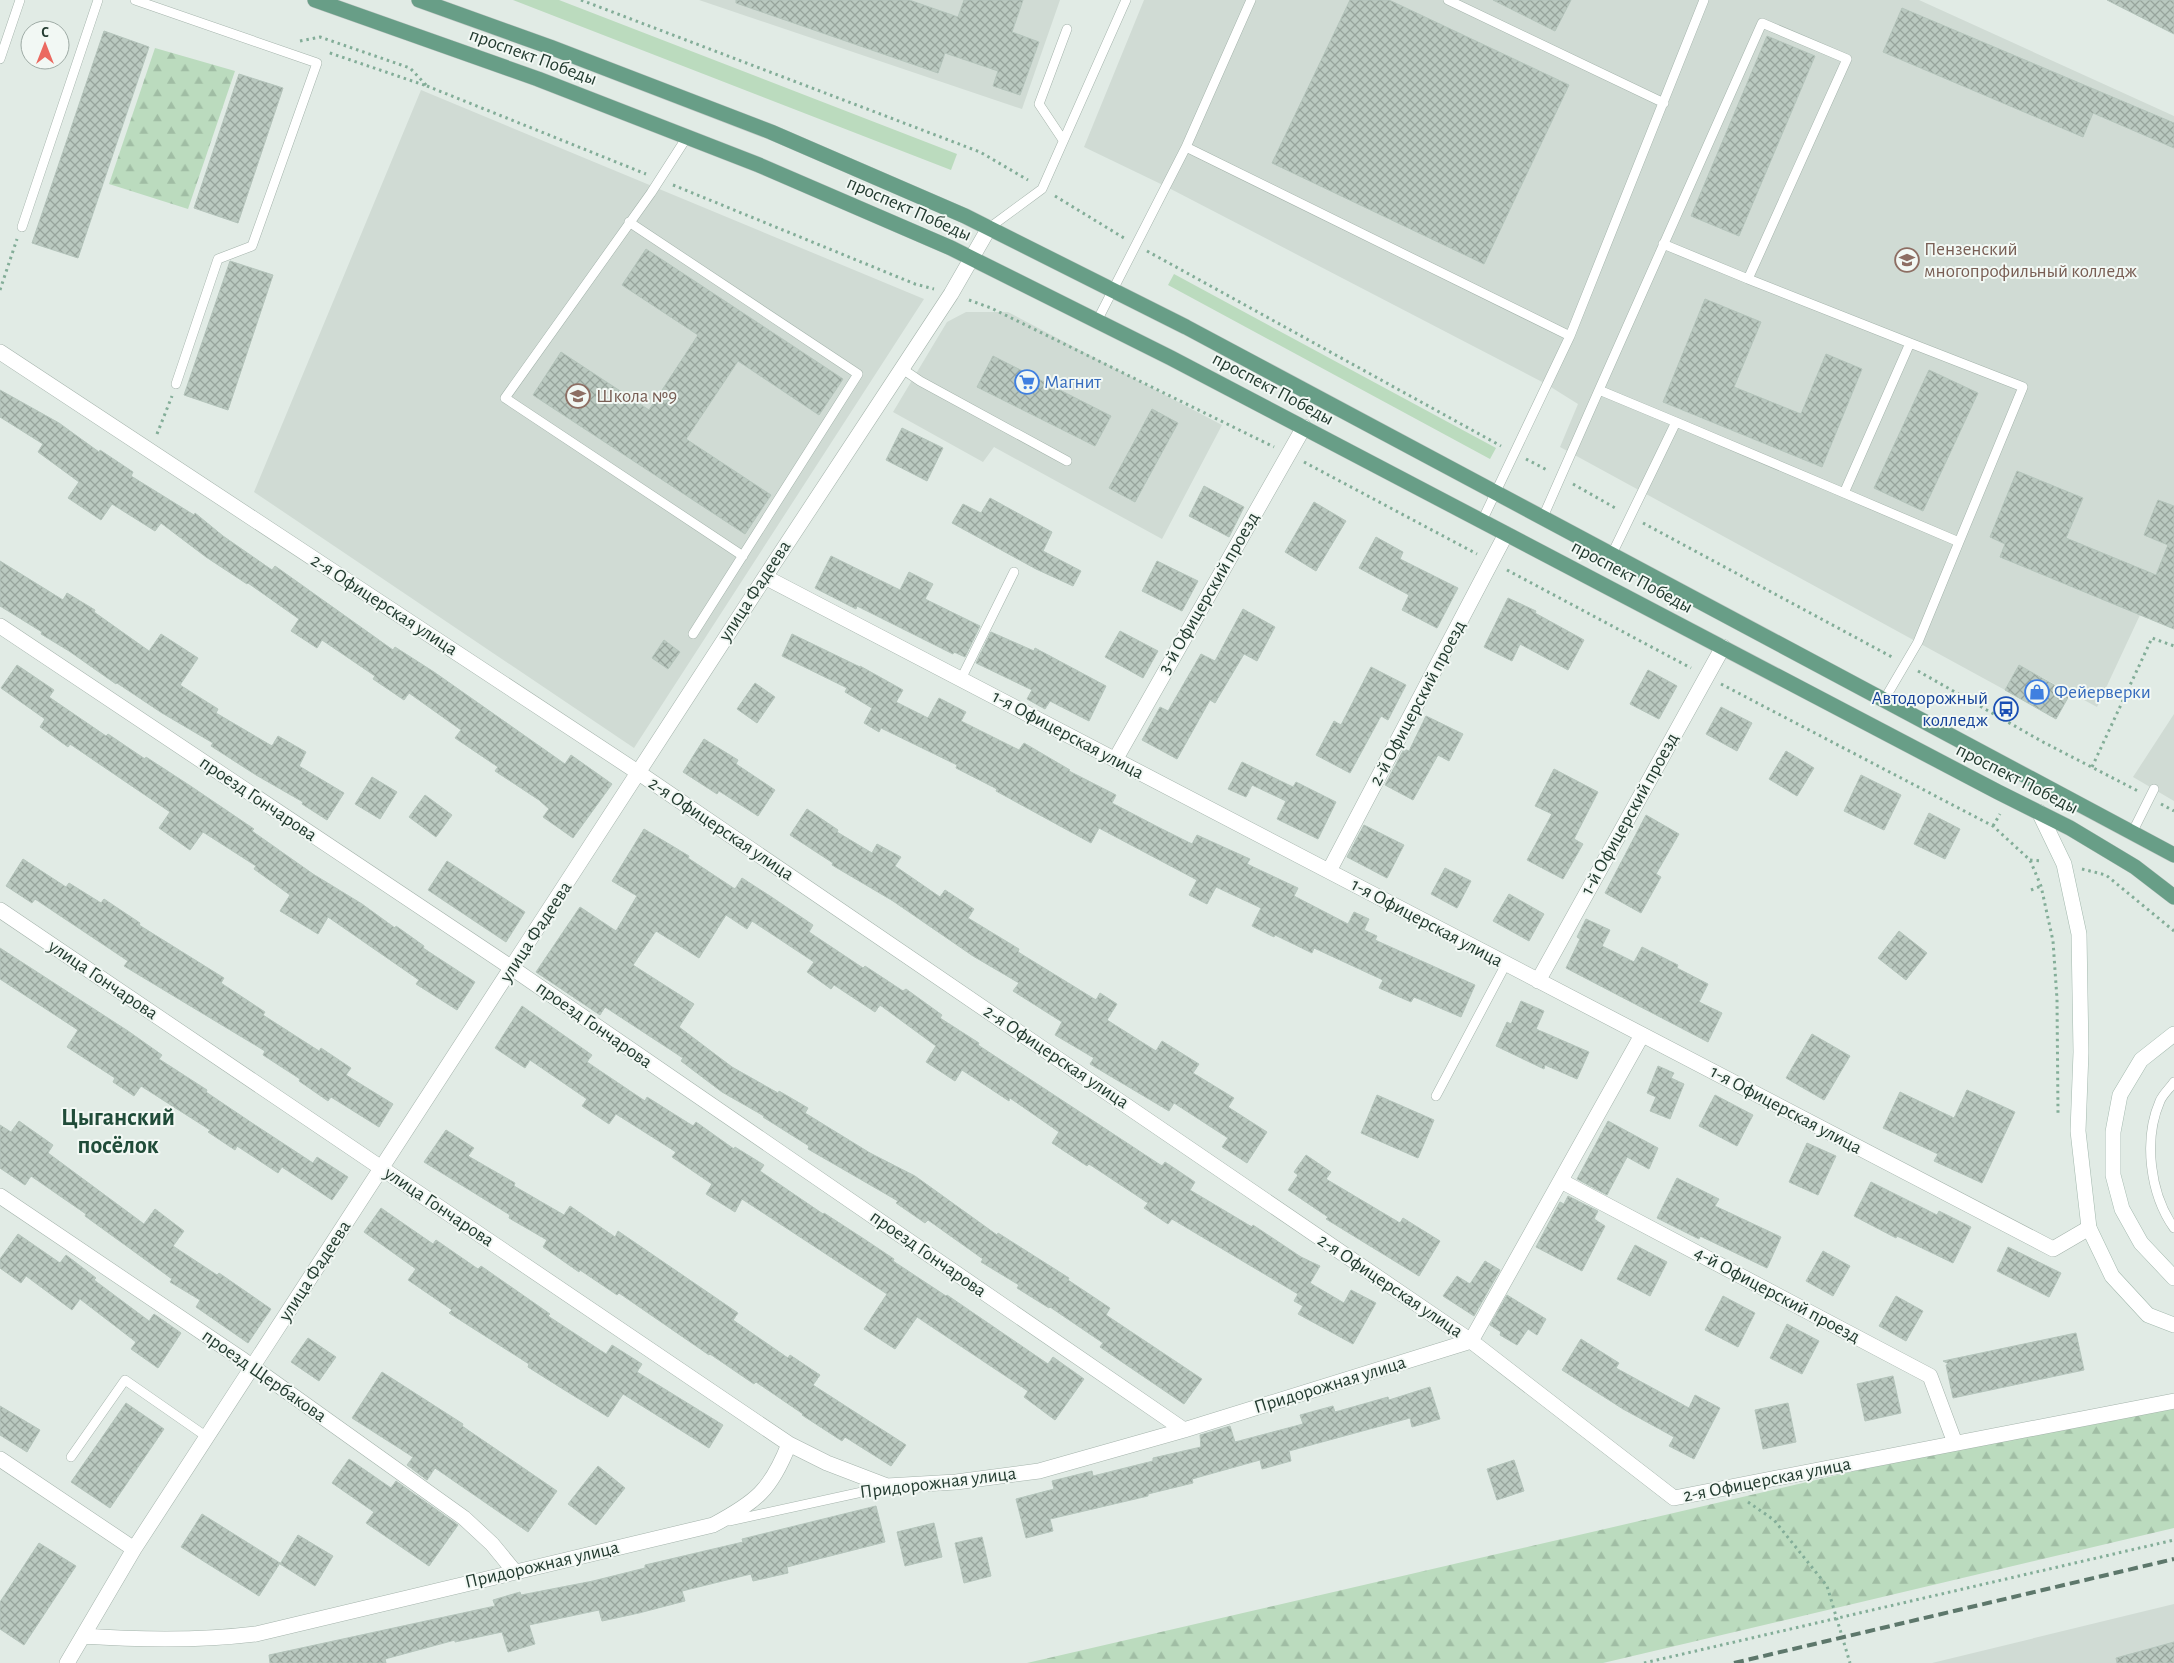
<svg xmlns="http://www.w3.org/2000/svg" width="2174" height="1663" viewBox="0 0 2174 1663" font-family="'Alegreya Sans',sans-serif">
	<defs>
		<pattern id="forest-firs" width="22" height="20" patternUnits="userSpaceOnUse" patternTransform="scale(1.25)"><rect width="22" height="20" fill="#bbdbbe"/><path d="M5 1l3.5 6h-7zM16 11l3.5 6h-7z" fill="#a0bda4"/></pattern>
		<pattern id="building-cross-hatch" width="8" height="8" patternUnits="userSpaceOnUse" patternTransform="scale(1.25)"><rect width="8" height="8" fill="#bac9c0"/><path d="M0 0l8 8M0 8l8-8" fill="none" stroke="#97a49c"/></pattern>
	</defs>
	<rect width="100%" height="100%" fill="#e1ebe5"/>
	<path fill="#d0dbd4" d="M699,0H1060L1022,109Z
		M1144,0H1919L2174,116V629L2140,615L2097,707L2019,665L2005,690L1560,447L1578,404L1546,384L1165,186L1084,147Z
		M421,90L924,299L634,748L254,492Z
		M966,312H1008L1222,425L1162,539L994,447L983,462L893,412L947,322Z
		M2174,714V801L2133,777Z
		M2174,1604V1663H1932Z"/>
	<path fill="#bbdbbe" d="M513,0H559L957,154L951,170Z
		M1174,274L1496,448L1490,459L1168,285Z"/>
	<path fill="url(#forest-firs)" d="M155,48L235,71L188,209L109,184Z
		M2174,1397V1528L1603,1663H1027Z"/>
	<path fill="url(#building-cross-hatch)" stroke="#b4c4bb" d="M736,0H909L958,17L964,0H1023L1012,32L1039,42L1020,95L993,86L998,71L945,53L938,73L736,3Z
		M1350,0H1389L1569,85L1484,264L1272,163Z
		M1493,0H1571L1555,31Z
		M2107,0H2174V34Z
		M1902,8L2174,123V148L2093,113L2083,137L1883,52Z
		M104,31L149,47L78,258L32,243Z
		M1767,36L1815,56L1739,236L1691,216Z
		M239,74L283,88L238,223L194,208Z
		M646,249L843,379L819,415L738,361L686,439L771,495L745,534L533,395L561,352L649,410L698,335L622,285Z
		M230,261L273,275L228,410L184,395Z
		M1705,299L1761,322L1734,387L1801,414L1826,354L1862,369L1822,467L1663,402Z
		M993,356L1111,416L1095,446L977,387Z
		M1929,370L1978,393L1923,511L1874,488Z
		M0,390L59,423L99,452L100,450L133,472L131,476L194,515L195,513L223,536L272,570L275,566L393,650L395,647L434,672L565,764L571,755L612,784L573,838L543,817L549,809L539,800L495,771L498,767L455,738L461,730L409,693L404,700L373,679L375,676L322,640L317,648L291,631L299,619L248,583L247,584L206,557L161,523L155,531L112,504L101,520L68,498L79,482L38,452L43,444L0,417Z
		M1152,409L1178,423L1135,502L1109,488Z
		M902,428L943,448L927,481L886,460Z
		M2017,471L2083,498L2066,538L2156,575L2168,545L2144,535L2158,500L2174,506V629L2000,557L2005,544L1990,537Z
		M1204,486L1244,507L1229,537L1189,516Z
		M990,498L1052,532L1043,551L1081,571L1073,586L1036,569L952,523L963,504L981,513Z
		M1314,502L1346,521L1316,571L1285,552Z
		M1376,537L1403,552L1400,559L1458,588L1437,628L1402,610L1409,595L1359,568Z
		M831,556L900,590L909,572L933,584L925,599L980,626L965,657L954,652L953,654L857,606L856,609L815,588Z
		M0,561L63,600L67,593L95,610L94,612L149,651L161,634L198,658L180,685L218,709L216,713L272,746L278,736L306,752L299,766L344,793L327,820L302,804L303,802L256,775L211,746L213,743L162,713L117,683L116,684L69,651L41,634L42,632L0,606Z
		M1157,561L1198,581L1182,611L1142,591Z
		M1508,598L1536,611L1535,613L1584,640L1568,670L1520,644L1512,661L1484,647Z
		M1243,609L1275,627L1257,661L1244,654L1215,703L1210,700L1177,759L1142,740L1160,707L1168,711L1201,654L1215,661Z
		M1120,631L1158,651L1143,678L1105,657Z
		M991,632L1034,651L1035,648L1106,686L1089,721L1050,701L1045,709L1027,699L1032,690L976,663Z
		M792,634L860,667V666L903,690L896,702L928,718L939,698L966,712L961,721L1019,750L1024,743L1070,770L1069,771L1116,795L1112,803L1158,827L1192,844L1197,835L1250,859L1247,864L1298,888L1294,896L1348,924L1354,912L1369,919L1364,930L1377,936L1375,940L1475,985L1461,1017L1414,997L1411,1002L1379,988L1383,980L1314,948L1312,953L1275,935L1274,937L1252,926L1261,908L1216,887L1207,904L1189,895L1197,880L1099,828L1091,843L996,791L997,789L956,768L957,765L881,728L879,732L864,723L872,708L845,692L847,688L782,656Z
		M664,640L680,652L668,669L652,658Z
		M17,665L54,690L49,697L106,736L108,734L145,759L146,757L189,785L254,829L252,831L313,874L362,904L395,928L396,926L424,946L423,948L475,982L457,1010L416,984L419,980L328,917L318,934L280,911L290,895L254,869L256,866L203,832L190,850L159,828L170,812L70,744L68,747L40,727L45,719L1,688Z
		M2019,665L2070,694L2056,719L2005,690Z
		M1371,667L1406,685L1388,720L1381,716L1350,773L1316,755L1334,721L1341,725Z
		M1648,670L1677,686L1659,719L1630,704Z
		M755,683L775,697L757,723L737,709Z
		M1721,707L1752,723L1737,751L1706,734Z
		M1426,716L1463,734L1449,761L1438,755L1413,800L1385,785L1404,749L1409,751Z
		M704,739L738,760L736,764L775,790L758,816L719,791L717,794L683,772Z
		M1786,751L1814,768L1797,796L1769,779Z
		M1242,762L1293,787L1296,782L1336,802L1318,839L1277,819L1286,801L1252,785L1246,797L1228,789Z
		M1554,769L1598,792L1574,839L1583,844L1563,879L1527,860L1552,814L1535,806Z
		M1861,775L1901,795L1884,830L1844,811Z
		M372,777L397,792L380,819L355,804Z
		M425,795L452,815L436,837L409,817Z
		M807,809L838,830L837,832L872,853L877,844L901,857L895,866L940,897L945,890L974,909L968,918L1019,949L1018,952L1096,1000L1100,993L1117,1004L1107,1020L1156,1051L1162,1041L1199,1064L1193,1073L1234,1098L1228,1107L1267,1132L1247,1163L1222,1147L1228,1138L1174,1103L1169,1111L1090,1064L1094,1058L1055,1035L1062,1022L1013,991L1019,983L973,956L893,901L832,865L833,863L790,835Z
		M1929,813L1960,829L1945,859L1914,844Z
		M1646,815L1679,834L1656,874L1661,877L1641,913L1605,893Z
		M1364,825L1404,845L1387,878L1347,857Z
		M644,829L689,856L688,858L735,889L742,878L770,896L813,925L809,932L863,968L865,966L903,991L906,989L942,1015L940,1018L979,1043L978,1045L1162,1166L1165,1162L1195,1182L1190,1190L1252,1227L1253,1225L1301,1257L1320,1266L1310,1283L1344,1303L1351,1290L1376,1303L1353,1344L1298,1314L1303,1306L1294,1301L1298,1294L1172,1219L1168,1224L1144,1208L1148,1203L1089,1164L1087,1166L1052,1143L1059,1132L1010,1098L1009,1101L962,1070L955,1081L926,1062L936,1046L880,1005L875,1012L834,985L831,989L807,972L814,962L752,921L747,929L726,915L699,958L656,931L633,965L694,1004L679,1027L732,1067L778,1093L779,1091L808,1108L805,1113L870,1153L915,1176L997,1235L998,1233L1069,1278L1068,1280L1110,1308L1106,1315L1202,1379L1184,1404L1100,1347L1103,1343L1050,1307L1049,1308L1017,1288L1019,1285L981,1262L983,1259L928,1220L925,1223L896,1203L898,1201L808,1149L809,1146L763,1117L764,1116L722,1092L681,1061L683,1058L605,1007L600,1015L536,972L580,907L616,931L637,896L612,881Z
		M23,859L66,887L69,883L101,903L104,899L140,923L139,925L224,978L221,983L265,1012L263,1015L319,1051L321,1048L351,1068L346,1075L393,1104L379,1127L331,1097L328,1101L299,1081L300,1079L263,1055L265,1051L124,966L128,961L35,899L32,903L6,886Z
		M447,861L525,912L506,942L428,890Z
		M1445,868L1471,881L1457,908L1431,894Z
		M1509,894L1544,914L1529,941L1493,921Z
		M1586,919L1610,930L1602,946L1634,962L1642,947L1678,965L1677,968L1708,984L1699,1002L1722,1013L1708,1042L1566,968L1580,939L1577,937Z
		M1899,931L1927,953L1906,980L1878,958Z
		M0,948L128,1031L162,1055L159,1059L207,1090L206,1092L252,1123L313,1163L317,1157L348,1177L332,1200L282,1167L278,1173L237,1146L235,1150L208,1132L210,1130L141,1086L134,1096L113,1082L115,1078L67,1047L78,1030L0,979Z
		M1521,1001L1544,1011L1536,1029L1589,1052L1577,1079L1545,1065L1544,1069L1496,1046L1507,1022L1511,1024Z
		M522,1006L592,1055L587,1062L645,1101L647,1097L693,1126L696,1122L734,1149L735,1147L764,1165L760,1171L823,1214L824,1213L861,1237L894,1259L893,1261L946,1296L947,1295L1048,1364L1053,1357L1084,1379L1055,1420L1024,1397L1028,1391L917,1317L895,1349L864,1329L887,1294L742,1199L735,1212L706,1194L712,1184L672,1157L676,1152L616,1114L609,1124L582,1106L587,1099L530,1060L525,1068L495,1048Z
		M1812,1034L1850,1056L1824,1100L1786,1078Z
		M1658,1066L1674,1073L1671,1078L1684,1084L1670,1119L1650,1111L1656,1097L1647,1093Z
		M1967,1090L2015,1112L1982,1183L1934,1161L1938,1154L1883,1128L1900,1092L1954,1118Z
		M1377,1095L1434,1120L1418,1158L1361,1133Z
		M1715,1095L1753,1115L1737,1146L1699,1126Z
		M19,1121L53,1145L48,1153L144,1224L155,1209L184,1231L173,1246L217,1275L219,1273L271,1309L248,1343L196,1307L200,1300L170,1282L172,1279L85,1216L86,1214L31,1176L25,1185L0,1168V1125L11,1132Z
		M1608,1121L1658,1148L1649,1169L1627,1157L1607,1195L1577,1179Z
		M446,1130L474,1148L468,1156L515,1183L514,1186L564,1215L570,1206L615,1237L618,1231L738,1313L733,1320L788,1358L790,1355L820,1375L813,1385L906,1445L891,1466L845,1437L842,1441L802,1415L803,1414L756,1382L754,1384L710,1354L709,1355L619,1293L617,1295L580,1270L579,1272L543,1247L547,1240L509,1218L510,1215L424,1162Z
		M1807,1143L1836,1156L1818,1195L1789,1182Z
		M1306,1155L1331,1172L1326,1179L1400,1223L1403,1218L1440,1241L1419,1276L1326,1219L1328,1217L1288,1190L1298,1175L1294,1172Z
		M1677,1178L1719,1199L1715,1206L1781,1237L1767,1268L1700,1236L1699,1239L1657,1218Z
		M1871,1182L1937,1215L1939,1211L1971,1227L1953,1263L1897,1236L1896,1238L1854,1216Z
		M1568,1196L1598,1211L1594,1219L1605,1226L1582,1271L1536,1247L1560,1202L1564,1204Z
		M381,1208L433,1244L436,1240L478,1269L481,1266L550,1314L548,1316L606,1354L612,1345L642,1364L637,1372L723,1425L709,1448L623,1394L608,1417L558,1386L528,1367L529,1364L449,1313L452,1310L408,1280L416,1269L364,1232Z
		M18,1234L60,1263L66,1255L96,1278L94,1280L149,1321L154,1314L181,1333L158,1368L131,1349L136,1342L80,1299L72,1310L26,1276L21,1283L0,1268V1259Z
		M1635,1245L1667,1262L1650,1296L1617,1279Z
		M2008,1247L2061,1273L2049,1297L1997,1271Z
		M1823,1251L1850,1266L1833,1296L1806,1281Z
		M1485,1261L1500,1270L1474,1316L1443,1296L1457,1276L1470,1284Z
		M1507,1295L1546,1319L1537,1335L1528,1329L1517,1345L1500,1335L1501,1332L1490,1325Z
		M1723,1296L1755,1313L1738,1347L1705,1330Z
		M1896,1296L1923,1311L1906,1341L1879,1326Z
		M1787,1324L1819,1341L1802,1374L1770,1358Z
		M2076,1333L2084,1370L1953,1398L1946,1365L1949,1364L1943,1361Z
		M308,1338L336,1357L319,1381L291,1362Z
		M1581,1339L1619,1363L1616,1368L1689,1408L1695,1395L1720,1408L1694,1459L1669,1446L1674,1437L1623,1409L1562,1370Z
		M382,1372L463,1424L462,1426L557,1491L528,1532L435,1468L427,1480L407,1465L413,1457L352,1418Z
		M1893,1376L1901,1413L1865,1421L1857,1384Z
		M1430,1387L1440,1419L1412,1427L1410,1418L1289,1451L1291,1461L1262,1469L1260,1460L1192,1479L1193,1483L1148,1494V1496L1050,1519L1053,1531L1026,1538L1016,1499L1054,1489L1052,1481L1092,1471L1093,1476L1153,1461V1458L1201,1447L1200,1435L1230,1426L1235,1442L1303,1424L1300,1415L1333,1406L1335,1412L1388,1397L1389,1400Z
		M126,1403L164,1429L110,1508L71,1482Z
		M1788,1403L1796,1442L1763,1449L1755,1410Z
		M0,1406L40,1430L27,1452L0,1435Z
		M349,1459L391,1488L396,1481L458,1525L429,1566L366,1523L374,1512L332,1483Z
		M1514,1460L1524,1491L1497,1500L1487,1469Z
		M598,1466L625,1488L596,1525L568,1504Z
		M876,1506L885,1542L787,1567L788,1573L753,1581L751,1574L682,1591L685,1601L639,1613L602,1621L599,1610L529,1625L535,1644L508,1652L502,1632L455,1642V1640L385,1659L386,1663H270L269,1655L495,1606L493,1600L520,1592L521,1595L593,1581L645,1568V1565L743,1542L742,1539Z
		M202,1514L280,1563L259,1596L181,1547Z
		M934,1523L942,1557L905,1566L897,1532Z
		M298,1535L333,1556L315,1586L280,1564Z
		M982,1537L991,1576L964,1583L955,1543Z
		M39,1543L76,1566L24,1645L0,1629V1602Z
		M2174,1642V1663H2117L2116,1658Z"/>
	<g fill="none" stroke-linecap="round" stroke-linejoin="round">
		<g stroke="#a4b3ab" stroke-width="10">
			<path id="lane" d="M135,0L317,63L252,246L218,259L176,384
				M1448,0L1664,103
				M0,59L20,0
				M687,137L651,193L505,398L743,556
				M1063,140L1039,104L1067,29
				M1186,147L1570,336
				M629,222L858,374L693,634
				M22,227L98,0
				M989,228L1042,189L1126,0
				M1097,321L1186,147L1251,0
				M901,368L920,381L1067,461
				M1676,422L1844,493L1910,343L1748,279
				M1844,493L1959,542L2023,387L1910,343
				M1543,517L1599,390
				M1482,521L1570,336L1704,0
				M1612,554L1676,422L1599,390L1762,23L1847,59L1748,279L1663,244
				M961,679L1014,572
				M1884,700L1918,642L1959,542
				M2132,833L2154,789
				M2174,1082C2170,1088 2163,1094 2160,1101C2143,1140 2150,1194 2174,1228
				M1436,1096L1506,964
				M71,1457L125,1380L207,1437
				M729,1521L885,1487"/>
		</g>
		<g stroke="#a4b3ab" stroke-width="16">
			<path id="street" d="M0,352L639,773L1471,1341L1674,1498L2174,1401
				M765,577L2053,1249L2089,1228
				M0,626L512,968L1184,1430
				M1115,760L1304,427
				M1329,871L1506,534
				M0,910L789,1444L827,1463L887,1486L956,1482L1039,1471L1184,1430L1471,1341L1642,1035
				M1538,981L1723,647
				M1561,1181L1930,1376L1955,1443
				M0,1196L243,1360L464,1518L492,1544L515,1572
				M0,1459L134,1549
				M83,1636C141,1640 198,1641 256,1634L713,1525C756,1502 771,1490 789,1444
				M67,1663L134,1549L765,577L951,294L989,228"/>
		</g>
		<g stroke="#a3b9ae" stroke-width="16">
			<path id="secondary" d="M2039,812L2064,864L2079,934L2081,1052L2078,1131L2089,1228L2112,1276L2148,1315L2174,1325
				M2174,1034L2141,1060L2120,1095L2113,1132V1175L2122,1209L2141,1243L2174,1278"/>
		</g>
		<g stroke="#c1c8c5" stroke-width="16">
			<path id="primary" d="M315,0L538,79L759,165L951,248L1171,358L1998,792L2070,828L2135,867L2174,897
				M419,0L550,47L771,132L965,216L1186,327L2174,855"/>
		</g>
		<path stroke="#83ad98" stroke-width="3" stroke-dasharray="2.5 4" stroke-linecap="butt" d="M581,0L980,152L1028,180
			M300,41L320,37L410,68L427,86L327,52
			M427,86L646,174
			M673,185L915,284L934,289
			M1055,196L1124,238
			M1147,251L1501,446
			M0,290L17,239
			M969,300L991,308L1274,447
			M157,434L172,396
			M1526,459L1547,470
			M1304,462L1477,554
			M1573,484L1617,509
			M1643,523L1892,657
			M1507,570L1691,668
			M1918,671L2043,742L2138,791
			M1721,684L1993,826L2030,860L2041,886L2053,941L2057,999L2058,1113
			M2092,767L2152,638L2174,646
			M2161,804L2174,811
			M1993,826L2000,814
			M2030,860L2042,861
			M2082,869L2106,875L2174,931
			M2031,890L2041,886
			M1748,1502L1774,1520L1827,1586L1850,1663
			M1644,1663L2174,1540"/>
		<use href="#lane" stroke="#fff" stroke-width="9"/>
		<use href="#street" stroke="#fff" stroke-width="15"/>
		<use href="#secondary" stroke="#fff" stroke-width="15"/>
		<use href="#primary" stroke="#689e87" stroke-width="15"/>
		<path stroke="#5d776b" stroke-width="4" stroke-dasharray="10 5" stroke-linecap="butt" d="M1734,1663L2174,1559"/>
	</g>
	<defs>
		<g id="school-ring" transform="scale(1.25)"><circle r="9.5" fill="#f2f8f4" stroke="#8d6e63" stroke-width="1.5"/><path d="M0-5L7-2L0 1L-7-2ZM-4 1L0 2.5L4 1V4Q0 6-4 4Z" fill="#8d6e63"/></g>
		<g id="supermarket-ring" transform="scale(1.25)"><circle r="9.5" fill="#f2f8f4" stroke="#3f7fe0" stroke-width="1.5"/><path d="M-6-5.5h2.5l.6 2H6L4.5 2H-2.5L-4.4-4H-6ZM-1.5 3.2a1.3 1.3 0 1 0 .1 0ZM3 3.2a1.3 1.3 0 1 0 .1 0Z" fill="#3f7fe0"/></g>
		<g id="shop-ring" transform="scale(1.25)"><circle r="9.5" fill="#f2f8f4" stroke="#3f7fe0" stroke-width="1.5"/><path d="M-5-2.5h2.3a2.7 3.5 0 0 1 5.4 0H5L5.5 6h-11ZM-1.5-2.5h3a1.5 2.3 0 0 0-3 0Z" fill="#3f7fe0"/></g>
		<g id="bus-ring" transform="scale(1.25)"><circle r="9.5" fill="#f2f8f4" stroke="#1a4fb4" stroke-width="1.5"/><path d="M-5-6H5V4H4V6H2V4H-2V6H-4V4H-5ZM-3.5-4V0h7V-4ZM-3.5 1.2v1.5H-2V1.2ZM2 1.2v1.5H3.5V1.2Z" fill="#1a4fb4"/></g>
	</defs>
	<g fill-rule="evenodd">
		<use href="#school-ring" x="1907" y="260"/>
		<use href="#supermarket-ring" x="1027" y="382"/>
		<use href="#school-ring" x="578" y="396"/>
		<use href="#shop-ring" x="2037" y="692"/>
		<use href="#bus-ring" x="2006" y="709"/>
	</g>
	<g text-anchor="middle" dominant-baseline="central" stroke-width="4" stroke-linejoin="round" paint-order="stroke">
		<g font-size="19" fill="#233b30" stroke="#f2f8f4">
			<text transform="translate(533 57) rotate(20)">проспект Победы</text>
			<text transform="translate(909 209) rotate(24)">проспект Победы</text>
			<text transform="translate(1273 389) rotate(28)">проспект Победы</text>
			<text transform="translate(1632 577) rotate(28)">проспект Победы</text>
			<text transform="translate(755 591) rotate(-57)">улица Фадеева</text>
			<text transform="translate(1209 593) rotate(-60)">3-й Офицерский проезд</text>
			<text transform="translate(384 605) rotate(33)">2-я Офицерская улица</text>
			<text transform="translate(1418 703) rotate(-62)">2-й Офицерский проезд</text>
			<text transform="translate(1068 735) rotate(28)">1-я Офицерская улица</text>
			<text transform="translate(2017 779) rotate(27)">проспект Победы</text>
			<text transform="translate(258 799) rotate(34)">проезд Гончарова</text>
			<text transform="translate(1630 814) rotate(-61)">1-й Офицерский проезд</text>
			<text transform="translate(721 829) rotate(34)">2-я Офицерская улица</text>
			<text transform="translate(1427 923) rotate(28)">1-я Офицерская улица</text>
			<text transform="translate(536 932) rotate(-57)">улица Фадеева</text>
			<text transform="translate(103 980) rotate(34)">улица Гончарова</text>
			<text transform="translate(594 1025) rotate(35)">проезд Гончарова</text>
			<text transform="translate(1056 1057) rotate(34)">2-я Офицерская улица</text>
			<text transform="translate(1786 1110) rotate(28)">1-я Офицерская улица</text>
			<text transform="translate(439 1207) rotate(34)">улица Гончарова</text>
			<text transform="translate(928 1254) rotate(35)">проезд Гончарова</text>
			<text transform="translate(315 1271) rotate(-57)">улица Фадеева</text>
			<text transform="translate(1390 1286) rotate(34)">2-я Офицерская улица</text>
			<text transform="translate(1777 1295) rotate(28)">4-й Офицерский проезд</text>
			<text transform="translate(264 1376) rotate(35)">проезд Щербакова</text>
			<text transform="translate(1330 1385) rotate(-17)">Придорожная улица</text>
			<text transform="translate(1767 1480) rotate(-11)">2-я Офицерская улица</text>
			<text transform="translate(938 1483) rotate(-7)">Придорожная улица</text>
			<text transform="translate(542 1565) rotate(-13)">Придорожная улица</text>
		</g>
		<g font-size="19" fill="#785e54" stroke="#f2f8f4" text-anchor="start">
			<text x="1924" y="249">Пензенский<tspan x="1924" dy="22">многопрофильный колледж</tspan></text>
			<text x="596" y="396">Школа №9</text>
		</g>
		<g font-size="19" fill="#366cbe" stroke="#f2f8f4" text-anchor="start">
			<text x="1044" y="382">Магнит</text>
			<text x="2054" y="692">Фейерверки</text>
		</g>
		<g font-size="19" fill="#164399" stroke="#f2f8f4" text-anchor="end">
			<text x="1988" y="698">Автодорожный<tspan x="1988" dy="22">колледж</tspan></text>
		</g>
		<g font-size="24" font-weight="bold" fill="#204c39" stroke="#f2f8f4">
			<text x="118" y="1118">Цыганский<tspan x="118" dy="28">посёлок</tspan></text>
		</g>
	</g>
	<g transform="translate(45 45)"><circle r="24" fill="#f2f8f4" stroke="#9faca6"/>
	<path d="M0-4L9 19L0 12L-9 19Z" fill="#eb6960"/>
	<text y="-8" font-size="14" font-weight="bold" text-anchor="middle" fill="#233b30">С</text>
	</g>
</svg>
